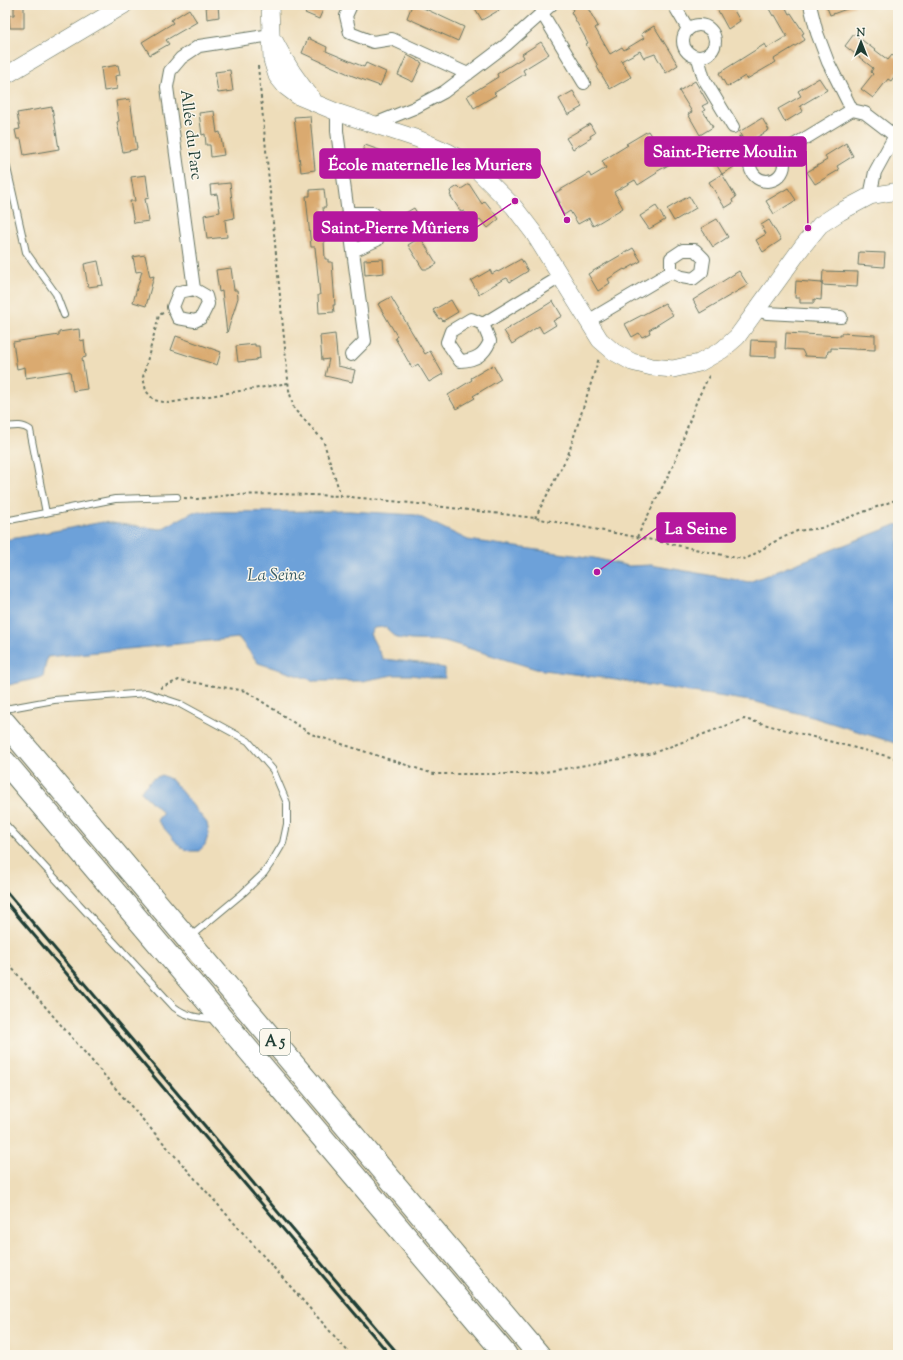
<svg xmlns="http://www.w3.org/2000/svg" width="903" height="1360" viewBox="0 0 903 1360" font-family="'Sorts Mill Goudy',serif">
	<rect width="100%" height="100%" fill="#fbf7ec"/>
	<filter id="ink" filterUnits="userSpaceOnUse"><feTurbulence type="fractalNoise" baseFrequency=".025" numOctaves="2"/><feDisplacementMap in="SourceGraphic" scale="8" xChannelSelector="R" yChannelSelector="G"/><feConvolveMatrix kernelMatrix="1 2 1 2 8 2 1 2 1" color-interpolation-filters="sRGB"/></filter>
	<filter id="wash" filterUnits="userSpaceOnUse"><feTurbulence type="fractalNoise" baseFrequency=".012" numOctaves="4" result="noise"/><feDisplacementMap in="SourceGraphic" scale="16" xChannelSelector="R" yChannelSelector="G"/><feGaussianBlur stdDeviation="0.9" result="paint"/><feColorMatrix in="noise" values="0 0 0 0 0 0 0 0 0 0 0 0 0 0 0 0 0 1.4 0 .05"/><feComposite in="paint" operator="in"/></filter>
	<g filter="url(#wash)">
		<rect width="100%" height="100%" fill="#eeddba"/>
		<path fill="#6da1d9" stroke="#466f86" d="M350,511L416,515L468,540L594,558L629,566L651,565L749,582L898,524V744L812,717L756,702L603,678L536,669L445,641L411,640L397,638L385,627L374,628L370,634L383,659L419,663L445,668V678H430L412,675H393L362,681H315L258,663L239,638L47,657L43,677L5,686V540L103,522L161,529L193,512Z
			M162,775L172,780L207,823L209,833L205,845L199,851H190L181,848L157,820L163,813L140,791L152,779Z"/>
		<g id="blocks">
			<path fill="#daaa6f" d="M206,5H218L219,17L207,19Z
				M309,5H325L319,19L305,13Z
				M412,5H417L464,27L458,41L407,18Z
				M473,5H508L482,20Z
				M570,5H586L598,26L595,28L610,54L622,47L624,50L644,38L641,34L654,26L678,65L666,73L655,54L644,58L640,51L621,61L631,77L610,89L597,67L598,66L586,44L588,43L571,12L573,10Z
				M715,5H731L740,21L728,29Z
				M767,5H792L786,8L789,14L791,13L804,33L802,34L805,40L774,59L776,62L747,79L745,76L727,87L719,73L765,44L767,48L787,36L775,15L773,16Z
				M826,5H855V6L830,15Z
				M14,6H24V28H10L9,15H14Z
				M189,9L197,22L166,40L169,44L150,55L142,42L173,23L171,20Z
				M854,34L888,60L892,55L898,59V71L891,81L888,79L873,98L861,89L873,74L871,72L873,68L845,46Z
				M308,38L327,47L326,51L364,67L366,63L386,72L380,86L353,76L302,53Z
				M541,42L549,54L523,70L525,74L494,93L496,95L474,108L467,96L498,77L497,74L524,57L522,54Z
				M407,55L422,63L413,82L398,75Z
				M118,65L120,75L115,76L117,89L104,91L101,68Z
				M230,70L233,91L218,93L215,72Z
				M819,78L827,90L800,106L803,111L785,122L778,109L801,96L798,91Z
				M695,81L708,103L702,106L705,110L703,111L713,127L700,135L688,114L692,112L679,91Z
				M573,91L582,107L568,115L559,99Z
				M130,99L137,149L123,152L117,122L119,121L116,101Z
				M52,107L59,149L24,155L21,139H17L15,130L20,129L17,113Z
				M214,111L217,133L220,132L224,155L211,157L210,145H206L205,134L202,135L199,113Z
				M310,116L315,170L301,172L294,117Z
				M762,118L769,130L746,144L739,132Z
				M590,124L595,133L590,136L591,138L573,149L566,138Z
				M648,131L655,142L658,140L672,163L656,172L657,173L638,185L635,180L614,192L623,208L593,226L589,218L578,224L570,211L564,215L558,204L560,203L555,193L589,173L591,177L606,168L602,161L628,145L626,144Z
				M846,143L853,156L837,166L839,170L815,184L807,172L827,160L825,156Z
				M723,144L733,160L731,161L734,167L722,174L709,152Z
				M365,145L399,157L400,155L405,156L406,153L422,158L417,172L401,166L398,174L360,160Z
				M722,174L736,197L732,200L733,203L725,208L709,182Z
				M146,175L149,198L145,199L149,221L134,223L130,201H135L131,177Z
				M230,183L234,218L225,220L227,237L207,239L204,215L220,212L217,194L211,195L210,185Z
				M469,184L482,204L485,201L499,219L488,228L480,219L474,224L464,211L461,212L450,195L451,194L450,191L458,186L461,189Z
				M788,188L796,200L774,214L766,201Z
				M324,189L326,207H323L326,241H324L325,259H328V262H332L335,305H333L334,312L319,313L318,295H320L315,247H311L306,196H310V190Z
				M689,196L696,208L674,221L667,209Z
				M656,206L665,220L649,229L640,216Z
				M414,208L430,235L422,240L437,264L428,269H423L408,245L416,240L402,215Z
				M717,219L728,237L713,247L701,228Z
				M769,220L781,240L763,252L756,240L766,234L761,225Z
				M633,248L641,261L625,270L624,269L608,279L610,283L598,291L588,274Z
				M859,252L885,253L884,267L858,265Z
				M145,255L150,277L154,276L146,306L133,302L142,271L136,272L133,257Z
				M383,259L384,273L365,275L364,260Z
				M521,259L528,271L510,282L507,278L502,280L479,294L471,281L490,270L492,274L497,271L498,272Z
				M98,261L103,285L88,287L84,264Z
				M231,268L234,290H237L238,298L227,333L222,291L219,292L216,270Z
				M739,271L748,285L700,313L693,300Z
				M823,271L858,272L857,287L822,285Z
				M796,281L822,283L821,300L814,299V303H800V298H795Z
				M391,297L425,354L430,351L443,374L429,382L418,364L412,368L395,338L397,336L378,304Z
				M451,300L458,312L443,321L441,318L439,319L433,310Z
				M553,301L562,316L553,321L556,325L543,333L539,326L512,344L504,331Z
				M665,303L673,315L649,330L650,333L642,337L639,333L632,337L625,324Z
				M79,329L80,341L84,340L86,357L82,358L87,389L73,391L70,371L26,378L25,367L17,369L13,342L59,335V332Z
				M786,333L841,336V333L875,335V350L831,348V351H828L827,357L805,356L802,350L785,349Z
				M335,334L338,366L355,370L352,382L325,376L329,359L322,360L320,336Z
				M176,336L221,352L217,365L171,350Z
				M751,340L776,341V357L750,356Z
				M255,344V346H259L260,358L256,359V360L238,362L236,346Z
				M493,365L501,379L473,396L475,398L456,409L448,395L472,380L471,378Z"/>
		</g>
	</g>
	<g filter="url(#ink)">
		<use href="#blocks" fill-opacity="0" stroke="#677563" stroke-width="1"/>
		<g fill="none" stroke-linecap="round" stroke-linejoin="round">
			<g stroke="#677563" stroke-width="8">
				<path id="lane" d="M5,159L26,252L56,294L64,315
					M5,427C14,426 22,424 30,430L46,513
					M5,521L115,499L177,497
					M5,709L54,700L147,693L180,704L248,741L273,770L287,803V824L283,843L273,860L264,873L243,893L190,937
					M5,824L174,1007C187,1017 199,1018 214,1019"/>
			</g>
			<g stroke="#677563" stroke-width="14">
				<path id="street" d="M351,5L346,16L350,33L373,42L392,39L468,74
					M674,5L688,29
					M810,5L817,33L828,62L852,110L865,113L895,136
					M542,13L584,83
					M683 41a16 16 0 1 1 32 0a16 16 0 1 1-32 0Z
					M698,58L704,79L733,127
					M339,113L337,117V131L365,341L351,355
					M372,125L414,108L444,92L506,45L551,5
					M750 164a17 17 0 1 1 34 0a17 17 0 1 1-34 0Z
					M781,153L852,110
					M870,196L875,172L898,130
					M348,213H373L379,219L377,240L353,251
					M683,250H695L704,259L702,272L693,279L682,277L671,272V258Z
					M194,289L179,292L173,307L178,318L195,321L201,318L208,304L206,296L194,289L167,87L170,71L181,58L199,46L271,35
					M756,310L767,313L841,317
					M471,319L483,324L490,341C484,355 476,360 460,361L447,342L451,331Z
					M588,321L671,272
					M483,324L560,277"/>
			</g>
			<g stroke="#677563" stroke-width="18">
				<path id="secondary" d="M270,5L272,60L277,76L286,87L298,96L339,113L418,139L448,152L476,169L514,207L533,232L600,340L614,352L632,362L652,367L673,369L699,363L722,350L737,337L802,247L820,225L840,212L870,196L898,191
					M275,42C285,62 296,80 312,98
					M5,76L124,5"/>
			</g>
			<g stroke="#677563" stroke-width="24">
				<path id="highway" d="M5,723L539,1355
					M5,762L506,1355"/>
			</g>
			<path stroke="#677563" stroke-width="2" stroke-dasharray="3 3" stroke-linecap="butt" d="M258,66L289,390L294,409L323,440L341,496
				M739,136L751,156
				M163,313L159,315L143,377L146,391L154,400L168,403L288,383
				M184,498L197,499L230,495L280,494L341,496L410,503L535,518L652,540L737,558L746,559L774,542L797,531L821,528L898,499
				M535,518L568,455L599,358
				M637,537L674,464L697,400L710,374
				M160,688L179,680L246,691L311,734L434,774H533L644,755L653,753L744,719L898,759
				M5,960L136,1112L351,1355"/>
			<use href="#lane" stroke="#fff" stroke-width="6"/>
			<use href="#street" stroke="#fff" stroke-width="12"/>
			<use href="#secondary" stroke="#fff" stroke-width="17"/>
			<use href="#highway" stroke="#fff" stroke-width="22"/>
			<path stroke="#1f3d34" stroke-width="3" d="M5,890L399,1355
				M5,901L390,1355"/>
		</g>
	</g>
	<g text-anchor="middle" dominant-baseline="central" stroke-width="3" stroke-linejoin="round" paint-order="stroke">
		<rect fill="#fbf7ec" stroke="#61756b" stroke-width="1" x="260" y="1029" width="30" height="26" rx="3"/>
		<g font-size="15" font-weight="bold" fill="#1f3d34">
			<text x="275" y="1042">A 5</text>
		</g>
		<g font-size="16" fill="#1f3d34" stroke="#fbf7ec">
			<text transform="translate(190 135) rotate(83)">Allée du Parc</text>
		</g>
		<g font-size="17" font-style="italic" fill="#365b66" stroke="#fbf7ec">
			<text transform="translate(276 576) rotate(-1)">La Seine</text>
		</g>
	</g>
	<path fill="none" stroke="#b5179e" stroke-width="1.5" d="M808 228L806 151M567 220L540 164M515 201L477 227M597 572L657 528"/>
	<g fill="#b5179e" stroke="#fbf7ec" stroke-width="1.5">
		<circle cx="808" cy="228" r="4"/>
		<circle cx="567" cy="220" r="4"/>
		<circle cx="515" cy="201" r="4"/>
		<circle cx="597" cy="572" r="4"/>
	</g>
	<g fill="#b5179e" stroke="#b5179e" stroke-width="1.5">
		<rect x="645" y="137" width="161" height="29" rx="4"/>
		<rect x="320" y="149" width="220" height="29" rx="4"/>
		<rect x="314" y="212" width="163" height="29" rx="4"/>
		<rect x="657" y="513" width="78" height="29" rx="4"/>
	</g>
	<g font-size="17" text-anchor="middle" font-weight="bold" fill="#fff">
		<text x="725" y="157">Saint-Pierre Moulin</text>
		<text x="430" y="170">École maternelle les Muriers</text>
		<text x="395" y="233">Saint-Pierre Mûriers</text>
		<text x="696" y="534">La Seine</text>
	</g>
	<rect width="903" height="1360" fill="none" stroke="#fbf7ec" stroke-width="20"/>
	<g transform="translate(861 42)" stroke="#fbf7ec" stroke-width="3" paint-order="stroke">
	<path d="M0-3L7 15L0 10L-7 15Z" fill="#1f3d34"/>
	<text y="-6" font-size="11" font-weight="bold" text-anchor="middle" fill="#1f3d34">N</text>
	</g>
</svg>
